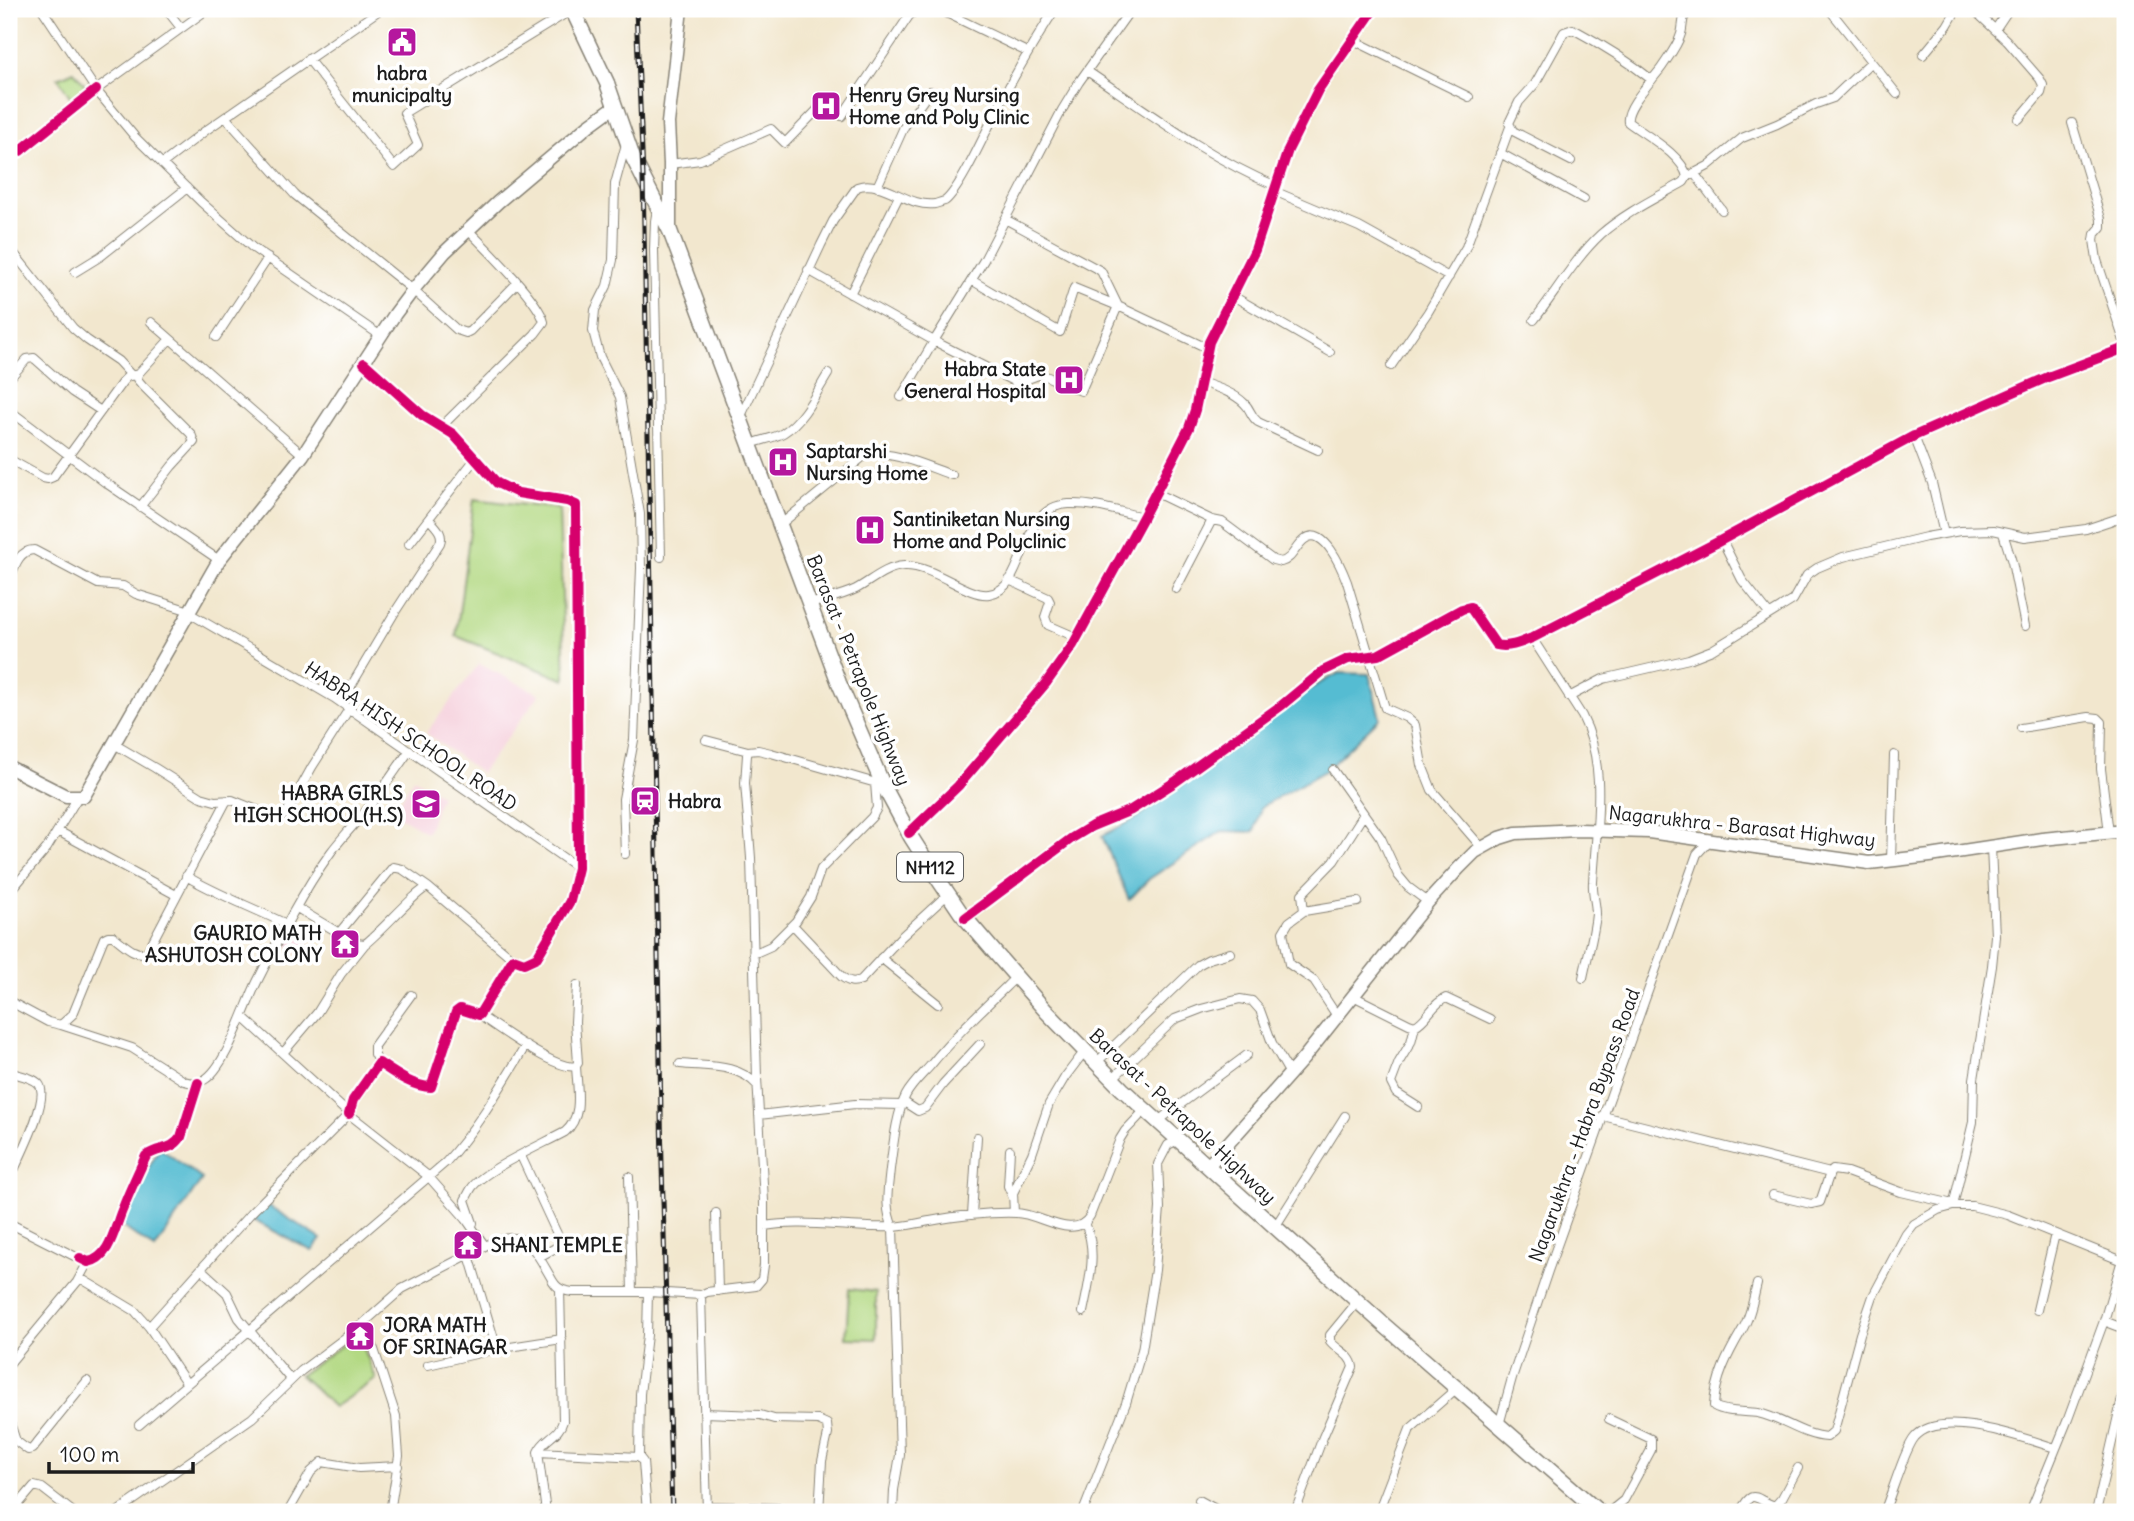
<svg xmlns="http://www.w3.org/2000/svg" width="2134" height="1521" viewBox="0 0 2134 1521" font-family="Delius,sans-serif">
	<rect width="100%" height="100%" fill="#fff"/>
	<filter id="ink" filterUnits="userSpaceOnUse"><feTurbulence type="fractalNoise" baseFrequency=".0143" numOctaves="2"/><feDisplacementMap in="SourceGraphic" scale="14" xChannelSelector="R" yChannelSelector="G"/><feConvolveMatrix kernelMatrix="1 2 1 2 8 2 1 2 1" color-interpolation-filters="sRGB"/></filter>
	<filter id="wash" filterUnits="userSpaceOnUse"><feTurbulence type="fractalNoise" baseFrequency=".00686" numOctaves="4" result="noise"/><feDisplacementMap in="SourceGraphic" scale="28" xChannelSelector="R" yChannelSelector="G"/><feGaussianBlur stdDeviation="1.57" result="paint"/><feColorMatrix in="noise" values="0 0 0 0 0 0 0 0 0 0 0 0 0 0 0 0 0 1.4 0 .05"/><feComposite in="paint" operator="in"/></filter>
	<g filter="url(#wash)">
		<rect width="100%" height="100%" fill="#f2e7ce"/>
		<path fill="#f5cfdb" d="M479,664L540,694L481,773L426,733Z
			M413,778L441,795L427,833L394,813Z
			M293,928L312,938L300,956L282,941Z"/>
		<path fill="#b3d983" stroke="#687a50" stroke-width="2" d="M74,71L90,91L73,101L58,78Z
			M474,499L559,509L565,680L456,636Z
			M849,1289L876,1292V1339L846,1338Z
			M358,1334L376,1379L334,1407L300,1375Z"/>
		<path fill="#54bcd2" stroke="#386c77" stroke-width="2" d="M1339,673L1369,674L1380,718L1326,770L1261,807L1254,832L1222,831L1149,879L1129,900L1102,836L1137,818L1309,689Z
			M160,1148L202,1179L155,1249L116,1222Z
			M266,1204L321,1239L312,1251L251,1219Z"/>
	</g>
	<g filter="url(#ink)">
		<g fill="none" stroke-linecap="round" stroke-linejoin="round">
			<g stroke="#878275" stroke-width="10">
				<path id="minor" d="M42,9L96,90L135,137L201,202L253,248L381,336
					M166,9L181,28
					M938,9L1027,52
					M1829,9L1897,94
					M1973,9L2007,41L2040,79L2043,85L2041,93L2019,119
					M1995,30L2009,9
					M1353,40L1469,97
					M1923,55L1947,26L1957,9
					M308,59L394,167L418,145L404,113L573,9
					M1087,71C1148,112 1207,157 1276,186
					M226,118L295,195L413,290L457,330L466,333L470,331L517,283
					M2072,123L2101,219V227L2095,234L2094,240L2097,260L2125,344
					M9,152L16,153L20,151L96,90L208,9
					M1500,153L1584,199
					M1571,161L1513,131L1509,123L1519,102L1535,84L1564,32L1573,29C1601,44 1627,60 1652,80
					M162,164L205,131L381,9
					M670,164L700,160L771,129L785,143L822,105L842,116L909,16L917,9
					M1694,173L1722,210
					M1687,177L1708,166L1742,138L1777,124L1816,104L1833,98L1871,62
					M877,187L904,127L930,91
					M1274,191L1359,227L1449,277
					M657,209L655,221L654,250L661,557
					M1005,219L1101,271L1118,306L1207,348
					M9,247L73,328L87,340L118,361L131,375
					M808,270L934,341L984,260L1062,110L1079,82L1131,9
					M75,272L101,256L187,188
					M850,294L899,196
					M1233,296L1330,352
					M1534,320C1556,292 1575,258 1601,234C1625,213 1656,198 1684,182L1687,177C1683,155 1645,135 1628,122C1625,107 1653,80 1662,67C1668,58 1678,45 1681,34C1684,23 1681,18 1689,9
					M151,322L303,455
					M216,337L268,258
					M1391,366L1428,312L1466,247L1510,127
					M9,379L27,359L34,358L72,392L101,411
					M1201,382C1215,387 1233,392 1244,403C1251,409 1250,416 1258,422L1318,450
					M901,397L934,341L1017,383L1041,374L1081,391L1118,306L1074,288L1060,332L973,281
					M9,410L106,483L219,560
					M741,416L821,245L833,221L857,187C883,178 908,208 935,204C936,204 943,201 945,201C962,187 989,124 1001,102C1017,70 1036,39 1055,9
					M442,426L535,334L544,322C539,300 486,248 468,230
					M1914,436L1932,483L1944,534
					M751,444C761,440 774,438 783,433C804,420 816,393 828,374
					M9,459L43,478L48,479L53,477L123,381L127,377L138,374
					M1156,493L1212,520
					M140,507L172,466L194,442L191,434L143,386L137,379L138,374L170,339
					M781,524L863,457C887,447 928,467 952,475
					M2003,533L2012,562L2025,626
					M1722,540L1742,580L1769,614
					M409,544L475,459
					M1009,580L1048,598L1050,602L1045,617L1048,625L1078,638
					M9,581C14,569 18,550 34,550L98,584L123,586L136,594L190,611
					M1176,589L1212,520L1222,522L1273,560L1281,562C1293,559 1295,546 1305,539C1324,525 1342,569 1347,582L1385,708L1407,718L1415,725L1422,765L1432,790L1482,848
					M810,604C825,599 842,596 856,589C871,581 885,567 904,566C934,565 967,597 989,594C1029,589 1016,506 1069,504C1094,503 1120,512 1143,517
					M189,613L334,698L578,868
					M1532,638L1582,716C1608,766 1596,828 1593,882C1592,893 1596,903 1596,914C1594,936 1587,957 1583,978
					M1569,697L1603,679L1689,659L1712,650L1793,600L1807,575L1817,568L1843,557L1926,537L1960,531L1993,530L2025,537L2086,529L2125,516
					M341,703L395,612L440,543C444,533 435,526 429,519
					M2021,728L2089,717L2098,718L2102,722L2101,769L2109,833
					M706,740L748,751
					M114,744L155,768L201,797L215,801L232,800L277,818L286,814L312,767L349,709
					M1333,770L1381,838L1398,875L1408,887L1428,902
					M58,831L176,895
					M909,833L958,786L1046,683L1073,645L1143,517L1189,428L1195,410L1209,342L1255,250L1288,150L1318,90L1374,9
					M625,854L623,799L634,740L641,568L640,514L620,397L600,357L593,331L595,310L607,286L613,260L615,184L626,144
					M1891,861L1894,755
					M186,876C218,895 254,908 288,925
					M9,893L47,848L78,797
					M297,908L356,943L365,944C380,933 417,890 428,887L513,959
					M1304,911L1358,902
					M965,918L1072,838L1092,826L1131,810L1175,782L1282,705L1323,671L1348,659L1378,655L1462,609L1470,607L1496,645C1509,648 1520,643 1532,638L1716,543L1914,436L2048,377L2125,348
					M793,925L842,977C849,982 853,983 861,980L900,938L948,894
					M339,933L393,867L402,869L428,887
					M753,954L771,946L796,921L811,897L821,869L872,817L877,808L875,783
					M881,958L938,1004
					M1353,996L1409,1024L1415,1026C1428,1019 1433,1003 1446,998L1490,1019
					M9,1001L48,1022L61,1025L73,1014L104,938L108,936H113C123,943 135,957 147,952L227,800
					M479,1015C497,1027 558,1072 576,1066L578,1063L575,1022L577,985
					M1337,1016L1314,981L1289,964L1283,932L1289,922L1304,911L1302,894L1334,861L1364,814
					M243,1017L349,1114L428,1176L466,1219L485,1246C524,1226 532,1245 550,1276C552,1280 556,1287 561,1289C564,1291 568,1291 572,1292H648L701,1295
					M61,1025L132,1048L184,1081C191,1083 197,1084 204,1080C226,1068 245,1006 257,982C279,938 302,892 331,852C343,836 357,822 369,807C383,789 396,769 410,750
					M1415,1026L1411,1042L1399,1062L1391,1083L1396,1093L1418,1107
					M283,1053L317,1013L341,974L365,944
					M379,1063L374,1054V1046L411,995
					M1096,1063L1198,965L1209,959L1230,953
					M680,1064C708,1067 737,1063 757,1085
					M9,1072C17,1075 33,1077 39,1084C51,1099 16,1164 9,1181
					M1112,1079L1175,1019L1201,1009L1240,999L1252,1001L1260,1010L1272,1043L1290,1074
					M904,1102L918,1111L925,1108L943,1084L980,1044
					M349,1114L353,1100L379,1063C394,1073 413,1087 431,1087L456,1012L460,1009L479,1015L513,959L524,963L537,957L570,901L578,868L576,505L567,501L518,493L497,483L453,434L422,415L364,363
					M759,1115L855,1104L902,1105
					M1603,1116L1830,1173
					M1158,1121L1247,1055
					M1010,1150L1008,1186L1013,1198
					M521,1156L559,1238V1246L539,1257
					M629,1177L632,1292
					M1773,1195L1811,1204L1820,1202L1830,1173L1833,1170L1847,1172L1901,1192L1953,1204
					M1953,1206L1973,1122L1974,1079L1992,966L1995,936L1991,847
					M716,1213L718,1291
					M1014,1213L1013,1193L1032,1154L1049,1104L1065,1077L1084,1052
					M972,1215L977,1137
					M9,1223L84,1261C108,1266 116,1222 123,1207C130,1190 138,1173 146,1156C155,1149 164,1151 173,1147C184,1141 194,1095 198,1083
					M473,1223L465,1200C468,1195 470,1189 474,1185C489,1168 543,1144 565,1132C584,1116 577,1089 576,1066
					M764,1226C806,1219 850,1229 893,1227C906,1226 918,1223 930,1221C958,1216 988,1212 1016,1213C1039,1213 1074,1242 1090,1216L1120,1139L1125,1131L1145,1110
					M1275,1227L1345,1116
					M469,1255L497,1349
					M202,1270L227,1293L239,1318L291,1380
					M80,1278L135,1311L149,1327L187,1384
					M1757,1284C1753,1300 1750,1318 1741,1332C1728,1354 1715,1379 1714,1406C1726,1413 1744,1411 1758,1413C1782,1418 1803,1436 1827,1437L1834,1431L1860,1334L1873,1296L1906,1234L1914,1224L1938,1210L1953,1206H1972L2008,1215L2125,1262
					M2037,1310L2055,1234
					M1083,1312C1089,1282 1098,1252 1085,1223
					M2104,1321L2125,1329
					M365,1322L396,1416L399,1456L390,1512
					M149,1327L251,1213L349,1114
					M9,1364L77,1282L88,1262
					M428,1365L497,1349L562,1339
					M704,1413L760,1415L774,1419L818,1420L827,1424L828,1434L822,1461L819,1512
					M9,1420L16,1441L28,1450L32,1449L87,1381
					M139,1425L446,1162C478,1127 501,1086 526,1045
					M1499,1425L1512,1378L1548,1271L1697,854L1709,841
					M538,1452L639,1457L643,1462L647,1512
					M639,1457L640,1394L647,1335L648,1292
					M1199,1500L1221,1512
					M707,1506L780,1508L817,1512
					M12,1512L34,1486L42,1488L73,1512
					M117,1512L252,1418L301,1371L358,1328L402,1289L485,1246
					M288,1512L311,1472L322,1462L359,1468L398,1466
					M546,1512L538,1452C544,1438 559,1436 563,1421L560,1289
					M707,1512L701,1295L707,1292L756,1286L762,1279L764,1265V1201L757,1078L751,858L745,783L747,755L748,751L758,750L771,753L883,785
					M893,1512L894,1490L900,1455L893,1227C884,1207 888,1190 890,1169C893,1148 896,1114 906,1095C912,1084 922,1075 930,1066C956,1034 986,1006 1016,977
					M1083,1512L1126,1403L1142,1350L1155,1270L1160,1208L1158,1164L1168,1145L1178,1140
					M1295,1512L1323,1437L1353,1367C1351,1354 1338,1351 1330,1341V1335L1358,1301
					M1378,1512L1410,1429L1457,1388
					M1609,1512L1624,1500L1651,1450V1439L1609,1419
					M1740,1512C1753,1487 1754,1499 1775,1506L1782,1498L1798,1468
					M1884,1512C1891,1496 1905,1448 1915,1437C1941,1407 2025,1439 2056,1448
					M2030,1512L2068,1419L2104,1321L2122,1260
					M2096,1512L2125,1385"/>
			</g>
			<g stroke="#878275" stroke-width="15">
				<path id="secondary" d="M670,231V164L668,123L681,9
					M9,767L66,796H84L219,560L303,455L395,314L413,290L445,252L498,202L588,126L614,107"/>
			</g>
			<g stroke="#878275" stroke-width="15">
				<path id="primary" d="M1208,1166L1303,1059L1428,902L1459,868L1475,852L1500,838L1516,833L1579,830L1649,832L1869,863L1930,856L2042,839L2125,831"/>
			</g>
			<g stroke="#878275" stroke-width="17">
				<path id="trunk" d="M572,9L607,83L633,158L670,231L839,683L883,785L911,837L932,870L961,913L997,955L1046,1011L1122,1089L1384,1325L1599,1512"/>
			</g>
			<use href="#minor" stroke="#fff" stroke-width="8"/>
			<use href="#secondary" stroke="#fff" stroke-width="12"/>
			<use href="#primary" stroke="#fff" stroke-width="12"/>
			<use href="#trunk" stroke="#fff" stroke-width="14"/>
			<g stroke="#1c1c1c" stroke-width="5">
				<path id="rail" d="M636,9L643,176L662,1165L672,1512"/>
			</g>
			<use href="#rail" stroke="#fff" stroke-width="2.5" stroke-dasharray="8" stroke-linecap="butt"/>
			<g stroke="#fff" stroke-width="15">
				<path id="cycleway" d="M9,152L16,153L20,151L96,90
					M909,833L958,786L1046,683L1073,645L1143,517L1189,428L1195,410L1209,342L1255,250L1288,150L1318,90L1374,9
					M965,918L1072,838L1092,826L1131,810L1175,782L1282,705L1323,671L1348,659L1378,655L1462,609L1470,607L1496,645C1509,648 1520,643 1532,638L1716,543L1914,436L2048,377L2125,348
					M349,1114L353,1100L379,1063C394,1073 413,1087 431,1087L456,1012L460,1009L479,1015L513,959L524,963L537,957L570,901L578,868L576,505L567,501L518,493L497,483L453,434L422,415L364,363
					M80,1258L88,1262C111,1258 115,1225 123,1208C130,1190 138,1173 146,1156C159,1146 171,1152 181,1137L198,1083"/>
			</g>
			<use href="#cycleway" stroke="#d6006c" stroke-width="10"/>
		</g>
	</g>
	<defs>
		<g id="civic-square" transform="scale(1.575)"><rect x="-9" y="-9" width="18" height="18" rx="4" fill="#b5179e" stroke="#fff"/><path d="M-.6-6.5H3V-4.5H.6V-3L4-1V1h2V6H-6V1h2V-1L-.6-3ZM-1.2 2.5V6h2.4V2.5Z" fill="#fff"/></g>
		<g id="hospital-square" transform="scale(1.575)"><rect x="-9" y="-9" width="18" height="18" rx="4" fill="#b5179e" stroke="#fff"/><path d="M-5-5h3v3.5h4V-5h3V5h-3V1.5h-4V5h-3Z" fill="#fff"/></g>
		<g id="station-square" transform="scale(1.575)"><rect x="-9" y="-9" width="18" height="18" rx="4" fill="#b5179e" stroke="#fff"/><path d="M-3-6H3Q5-6 5-4V2Q5 4 3 4L4.5 6H3L1.5 4h-3L-3 6H-4.5L-3 4Q-5 4-5 2V-4Q-5-6-3-6ZM-3.5-4v3h7v-3ZM-3.5 1v1.5H-2V1ZM2 1v1.5H3.5V1Z" fill="#fff"/></g>
		<g id="school-square" transform="scale(1.575)"><rect x="-9" y="-9" width="18" height="18" rx="4" fill="#b5179e" stroke="#fff"/><path d="M0-5L7-2L0 1L-7-2ZM-4 1L0 2.5L4 1V4Q0 6-4 4Z" fill="#fff"/></g>
		<g id="temple-square" transform="scale(1.575)"><rect x="-9" y="-9" width="18" height="18" rx="4" fill="#b5179e" stroke="#fff"/><path d="M0-6L5-2H3V0L6.5 2.5H4V6H1.5V3h-3V6H-4V2.5H-6.5L-3 0V-2H-5Z" fill="#fff"/></g>
	</defs>
	<g fill-rule="evenodd">
		<use href="#civic-square" x="402" y="42"/>
		<use href="#hospital-square" x="826" y="106"/>
		<use href="#hospital-square" x="1069" y="380"/>
		<use href="#hospital-square" x="783" y="462"/>
		<use href="#hospital-square" x="870" y="530"/>
		<use href="#station-square" x="645" y="801"/>
		<use href="#school-square" x="426" y="804"/>
		<use href="#temple-square" x="345" y="944"/>
		<use href="#temple-square" x="468" y="1245"/>
		<use href="#temple-square" x="360" y="1336"/>
	</g>
	<g text-anchor="middle" dominant-baseline="central" stroke-width="7" stroke-linejoin="round" paint-order="stroke">
		<rect fill="#fff" stroke="#606060" stroke-width="2" x="897" y="852.5" width="66" height="29" rx="5"/>
		<g font-size="18" font-weight="bold" fill="#1c1c1c">
			<text x="930" y="867">NH112</text>
		</g>
		<g font-size="19" font-weight="bold" fill="#1c1c1c" stroke="#fff" text-anchor="start">
			<text x="402" y="73" text-anchor="middle">habra<tspan x="402" dy="22">municipalty</tspan></text>
			<text x="849" y="95">Henry Grey Nursing<tspan x="849" dy="22">Home and Poly Clinic</tspan></text>
			<text x="1046" y="369" text-anchor="end">Habra State<tspan x="1046" dy="22">General Hospital</tspan></text>
			<text x="806" y="451">Saptarshi<tspan x="806" dy="22">Nursing Home</tspan></text>
			<text x="893" y="519">Santiniketan Nursing<tspan x="893" dy="22">Home and Polyclinic</tspan></text>
			<text x="403" y="793" text-anchor="end">HABRA GIRLS<tspan x="403" dy="22">HIGH SCHOOL(H.S)</tspan></text>
			<text x="668" y="801">Habra</text>
			<text x="322" y="933" text-anchor="end">GAURIO MATH<tspan x="322" dy="22">ASHUTOSH COLONY</tspan></text>
			<text x="491" y="1245">SHANI TEMPLE</text>
			<text x="383" y="1325">JORA MATH<tspan x="383" dy="22">OF SRINAGAR</tspan></text>
		</g>
		<g font-size="19" fill="#1c1c1c" stroke="#fff">
			<text transform="translate(859 670) rotate(68)">Barasat - Petrapole Highway</text>
			<text transform="translate(411 736) rotate(34)">HABRA HISH SCHOOL ROAD</text>
			<text transform="translate(1742 826) rotate(6)">Nagarukhra - Barasat Highway</text>
			<text transform="translate(1183 1116) rotate(43)">Barasat - Petrapole Highway</text>
			<text transform="translate(1584 1125) rotate(-70)">Nagarukhra - Habra Bypass Road</text>
		</g>
	</g>
	<rect width="2134" height="1521" fill="none" stroke="#fff" stroke-width="35"/>
	<path d="M49 1462v10h144v-10" fill="none" stroke="#1c1c1c" stroke-width="3.5"/>
	<text x="60" y="1462" font-size="21" fill="#1c1c1c" stroke="#ffffff" stroke-width="5" paint-order="stroke">100 m</text>
</svg>
